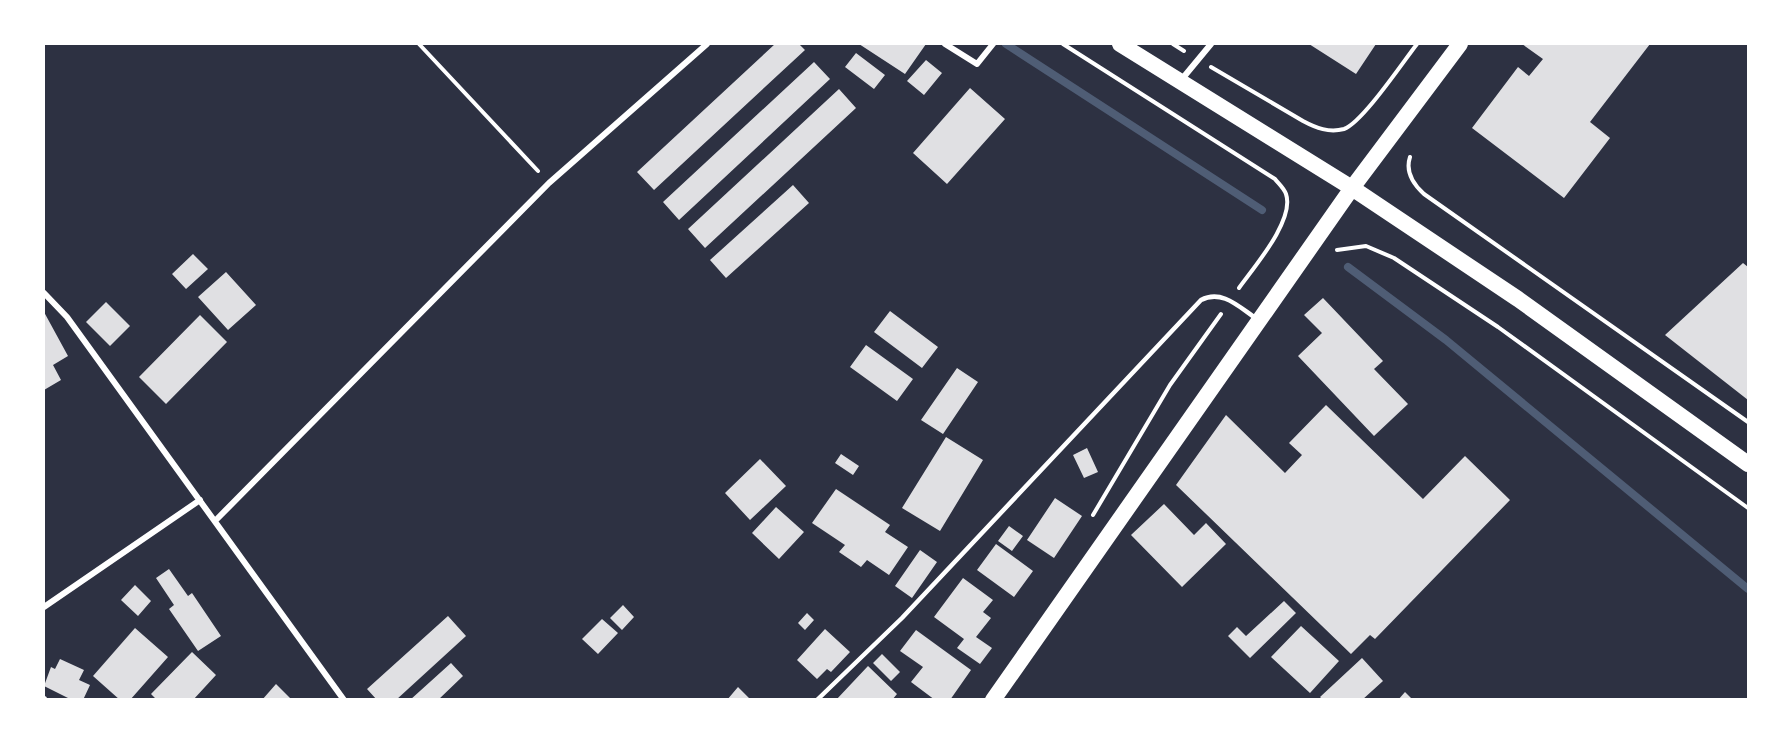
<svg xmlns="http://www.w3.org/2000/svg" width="1792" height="743" viewBox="0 0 1792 743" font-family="Overpass,sans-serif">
	<rect width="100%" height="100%" fill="#2d3142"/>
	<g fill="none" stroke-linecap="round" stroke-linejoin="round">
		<path stroke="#4f5d75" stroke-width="8" d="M1006,44L1262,210
			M1348,267L1446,340L1748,589"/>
	</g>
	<path fill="#e0e0e3" d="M775,44H799L805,50L654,190L637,172Z
		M859,44H926L905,74Z
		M1309,44H1376L1356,74Z
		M1522,44H1650L1590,122L1610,138L1564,198L1472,128L1518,67L1529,76L1543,59Z
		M856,53L885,75L874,89L845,67Z
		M926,60L942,73L924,95L907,81Z
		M814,62L830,79L679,220L663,202Z
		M970,88L1005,119L947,184L913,153Z
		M839,89L856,108L705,248L688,229Z
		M793,185L809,203L726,278L710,260Z
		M193,254L208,269L186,289L172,274Z
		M1743,263L1748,267V400L1665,335Z
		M226,272L256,305L228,330L198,297Z
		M1323,298L1383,361L1374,369L1408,404L1374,436L1298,356L1322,333L1304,315Z
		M106,302L130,326L110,346L86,322Z
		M890,311L938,347L922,368L874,332Z
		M44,312L68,356L53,365L61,380L44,390Z
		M200,315L227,342L166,404L139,377Z
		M866,345L913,379L897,401L850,367Z
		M957,368L978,382L943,434L921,420Z
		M1326,405L1423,499L1465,456L1510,500L1375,639L1370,635L1351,654L1176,485L1226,415L1285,473L1302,455L1289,443Z
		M946,437L983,460L940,531L902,508Z
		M1087,448L1098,472L1084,478L1073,455Z
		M841,454L859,466L853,475L835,463Z
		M760,459L786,486L750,520L725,493Z
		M836,489L890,525L885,532L908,547L889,575L867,560L861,567L839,552L845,545L812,523Z
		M1055,498L1082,516L1054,558L1027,540Z
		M1164,504L1194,535L1206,523L1226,544L1182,587L1131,535Z
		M776,507L804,532L779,559L752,533Z
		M1009,526L1023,536L1012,551L998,541Z
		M996,544L1033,571L1014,597L977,570Z
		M920,550L937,562L912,598L895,586Z
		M169,569L188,596L192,593L221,636L198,651L169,609L174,605L156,578Z
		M963,578L993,600L983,612L991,618L976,637L992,648L980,664L957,648L964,639L934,617Z
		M135,585L151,601L138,616L121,600Z
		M1284,601L1296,613L1250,658L1228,636L1237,627L1246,636Z
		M623,605L634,617L622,630L610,618Z
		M807,613L814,620L805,630L798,623Z
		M448,616L466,636L396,700H377L367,689Z
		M602,619L618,633L598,654L582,639Z
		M1301,626L1339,661L1310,693L1271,657Z
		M135,628L168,657L130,700H120L93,676Z
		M825,629L850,652L831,672L827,669L817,679L797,660Z
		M916,630L971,670L950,700H935L911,682L923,667L900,651Z
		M192,652L216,675L193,700H157L151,694Z
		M882,654L900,672L891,681L873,663Z
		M1362,658L1383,681L1362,700H1323L1320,697Z
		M60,659L84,670L79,680L90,685L83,700H72L44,686L51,667L55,669Z
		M451,663L463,676L438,700H410Z
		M868,666L897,694L892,700H836Z
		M276,684L292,700H262Z
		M738,687L751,700H727Z
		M1405,692L1413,700H1398Z"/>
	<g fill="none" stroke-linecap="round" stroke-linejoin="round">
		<path stroke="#fff" stroke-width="4" d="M419,44L538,171
			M1063,44L1275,179C1278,183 1284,188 1286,194C1295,220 1254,267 1239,288
			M1173,44L1184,51
			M1211,67L1303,121C1316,128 1329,133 1344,129C1362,123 1403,62 1417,44
			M1410,157C1405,172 1413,184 1424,194L1748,422
			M1337,250L1366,246L1394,258L1498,327L1748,508
			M1093,515L1170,385L1221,314"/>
		<path stroke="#fff" stroke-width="4.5" d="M817,700L902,618L1201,300C1222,289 1239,307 1257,319"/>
		<path stroke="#fff" stroke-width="6" d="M945,44L977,64L993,44
			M1182,79L1211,44
			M44,293L67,317L344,700
			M215,521L549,183L707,44
			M44,607L200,500
			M44,699V700"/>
		<path stroke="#fff" stroke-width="16" d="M1120,44L1352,188L1518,299L1748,464
			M993,700L1352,188L1460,44"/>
	</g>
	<rect width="1792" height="743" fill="none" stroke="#ffffff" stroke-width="90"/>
</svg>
